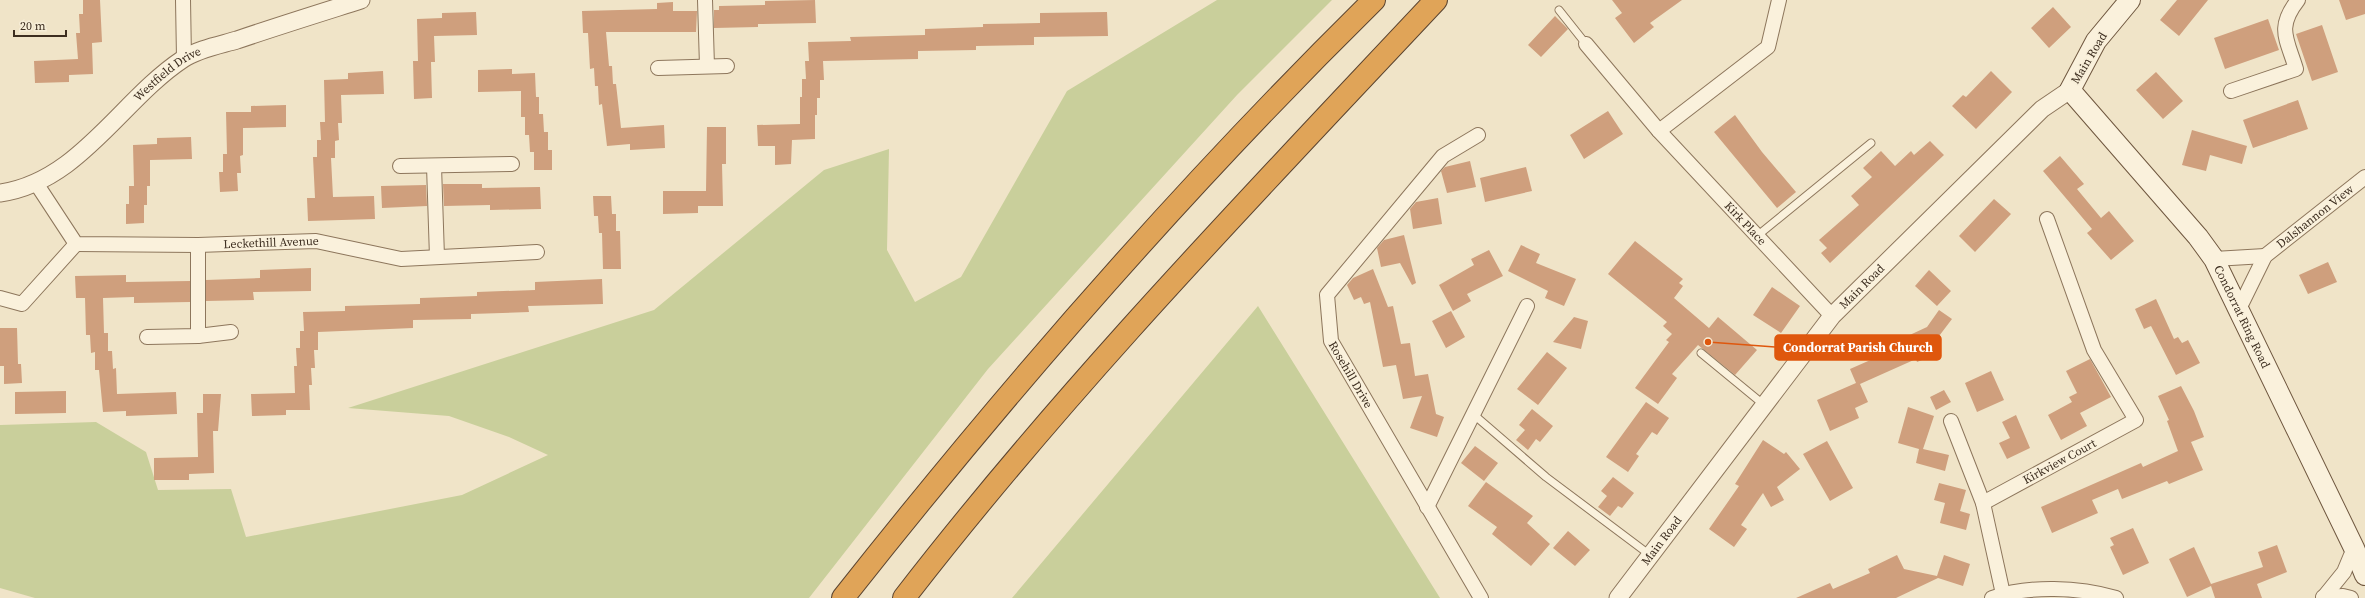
<svg xmlns="http://www.w3.org/2000/svg" width="2365" height="598" viewBox="0 0 2365 598" font-family="'Source Serif 4',serif">
	<rect width="100%" height="100%" fill="#f0e4c8"/>
	<path fill="#c9cf9b" d="M1217,0H1332L1237,95L988,369L809,598H35L0,588V425L96,422L146,452L158,490L231,489L246,537L462,495L548,455L509,437L449,416L348,408L654,310L824,170L889,149L887,250L915,302L961,277L1067,91Z
		M1258,306L1440,598H1012Z"/>
	<path fill="#cf9f7d" d="M83,0H100L102,42L92,43L93,74L69,75V82L35,83L34,61L78,59L76,33H80L79,14H83Z
		M815,0L816,23L758,24V27L714,28V10H719V6L765,5V1Z
		M1612,0H1682L1650,23L1654,27L1634,43L1615,18L1622,13Z
		M2177,0H2208L2179,36L2160,20Z
		M2339,0H2365V14L2346,20Z
		M673,2V11H697L696,32H606L609,66H612L613,84H616L621,128L664,125L665,148L630,150V144L607,146L602,104L599,105L598,86H595L594,68L590,69L588,33H583L582,11L657,9V3Z
		M2053,7L2071,27L2049,48L2031,28Z
		M476,12L477,35L434,36L435,62H431L432,98L414,99L413,61H418L417,19L442,18V13Z
		M1107,12L1108,36L1034,37V45L976,46V50L918,51V59L823,61L824,80H820V98H817V115H815V139L792,140L791,164L775,165V146H758L757,125L800,124V97H802V79H806L805,61H809L808,42L851,41L850,37L925,35V29L983,27V24L1040,23V13Z
		M1555,16L1568,29L1541,57L1528,45Z
		M2268,19L2279,50L2225,69L2214,38Z
		M2322,25L2338,72L2312,81L2296,34Z
		M512,69V74L535,73L536,97H539V114H543L544,132H548V150H552V170H534V152H530L529,135H525V117H521V91L478,92V70Z
		M383,71L384,94L341,95L342,123H338L339,140L335,141V158H331L333,197L374,196L375,219L308,221L307,198H315L313,157H317V140H321L320,122H325L324,80L348,79V73Z
		M1991,71L2012,92L1976,129L1952,106L1963,95L1966,97Z
		M2156,72L2183,101L2163,119L2136,90Z
		M2298,100L2308,129L2253,148L2243,120Z
		M286,105V127L243,128V155L240,156L241,173H237L238,191L220,192L219,172H223V154H227L226,112H251V106Z
		M1608,111L1623,134L1584,159L1570,135Z
		M1735,115L1762,152L1796,192L1777,208L1714,132Z
		M707,127H726V164H722L723,206H698V213L663,214V191H706Z
		M2192,130L2247,146L2242,164L2210,155L2206,171L2182,165Z
		M191,137L192,159L150,160V186H147V205H144V223L126,224V204H129V186H134L133,145L157,144V138Z
		M1930,141L1944,155L1830,263L1821,253L1827,248L1819,240L1859,205L1851,196L1872,177L1863,168L1881,151L1895,166L1911,151L1914,155Z
		M2060,156L2084,184L2077,189L2101,218L2109,211L2134,241L2111,260L2087,233L2092,229L2043,171Z
		M1470,161L1476,187L1447,193L1441,171L1445,167Z
		M1526,167L1532,191L1485,202L1480,178Z
		M443,184H482V188L540,187L541,209L490,210V205L444,206Z
		M426,185L427,206L382,208L381,186Z
		M593,196H611L612,214H616V231H620L621,269H603L602,233H599L598,216H594Z
		M1438,198L1442,224L1413,229L1410,209L1416,202Z
		M1994,199L2011,214L1975,252L1959,236Z
		M1404,235L1416,283L1412,285L1400,263L1381,267L1377,248L1384,240Z
		M1635,241L1683,279L1679,283L1683,286L1674,298L1709,328L1718,317L1757,350L1735,375L1698,345L1672,374L1677,378L1658,404L1635,388L1669,342L1666,340L1672,334L1663,326L1667,322L1608,274Z
		M1521,245L1540,254L1536,263L1576,279L1564,306L1545,298L1548,291L1508,271Z
		M1489,250L1503,276L1467,294L1471,301L1453,311L1439,285L1474,265L1471,259Z
		M2328,262L2337,282L2308,294L2299,275Z
		M311,268V291L253,292L254,300L206,301V280L260,278V270Z
		M1373,269L1388,307L1393,306L1401,344L1410,343L1415,376L1428,374L1436,414L1444,417L1437,437L1410,428L1422,396L1403,399L1396,365L1383,367L1370,302L1364,304L1361,297L1354,300L1347,285L1353,278Z
		M1929,270L1951,291L1937,306L1915,286Z
		M126,275V282L190,281V302L134,303V297L103,298L104,333H108V351H112L113,369L116,368L117,394L176,392L177,414L126,416V411L103,412L99,370H95V352L91,353L90,335H86L85,298H76L75,276Z
		M602,279L603,304L528,306L529,312L471,314V319L413,320V328L318,332V350H314L315,368H311L312,385H309L310,410H286V415L252,416L251,394L295,393L294,366H297L296,348H300V331H304L303,312L345,311V306L420,304V298L477,296V292L535,290V282Z
		M1772,287L1800,306L1781,333L1753,315Z
		M2156,299L2174,339L2178,337L2182,343L2188,340L2200,363L2176,375L2151,326L2144,329L2135,309Z
		M1939,310L1952,319L1933,344L1937,354L1917,362L1916,359L1860,384L1868,402L1855,408L1859,418L1830,431L1817,400L1856,383L1850,369L1875,358L1873,352L1927,327Z
		M1451,311L1465,337L1446,348L1432,321Z
		M1574,317L1588,321L1581,349L1553,342Z
		M0,328H17L18,364H21L22,383L4,384V366H0Z
		M1547,352L1567,368L1538,405L1517,389Z
		M2090,359L2111,397L2080,413L2087,426L2061,440L2048,415L2072,402L2069,397L2077,393L2066,371Z
		M1991,371L2004,400L1977,412L1965,383Z
		M2181,386L2194,411L2204,437L2191,442L2203,470L2169,484L2167,481L2122,499L2118,489L2092,500L2098,513L2052,533L2041,507L2141,463L2143,467L2178,451L2167,421L2169,420L2158,396Z
		M1944,390L1951,402L1936,410L1930,397Z
		M66,391V413L15,414V392Z
		M203,394H221L218,431H213L214,473L189,474V480H154V458L198,457L197,413H203Z
		M1646,402L1669,418L1657,435L1652,432L1636,454L1639,456L1628,472L1606,457Z
		M1908,407L1934,416L1923,449L1949,455L1945,471L1916,463L1919,449L1898,443Z
		M1532,409L1553,426L1540,442L1536,439L1528,450L1516,440L1525,430L1519,425Z
		M2016,415L2030,448L2007,459L1999,443L2010,438L2002,422Z
		M1763,440L1784,454L1786,452L1800,469L1777,487L1784,500L1771,507L1763,493L1741,525L1747,529L1734,547L1709,529L1739,486L1735,484Z
		M1827,441L1853,488L1830,501L1803,454Z
		M1475,446L1498,463L1484,481L1461,463Z
		M1613,477L1634,493L1622,508L1618,506L1610,516L1598,507L1607,496L1601,491Z
		M1486,482L1533,516L1527,523L1550,544L1531,566L1492,534L1497,527L1468,506Z
		M1939,483L1966,490L1960,511L1970,514L1966,530L1940,523L1945,503L1934,500Z
		M2133,528L2149,563L2123,575L2110,547L2114,545L2110,538Z
		M1568,531L1590,550L1575,566L1553,548Z
		M2277,545L2287,572L2257,584L2262,598H2215L2211,586L2187,597L2169,559L2194,547L2211,584L2263,567L2258,552Z
		M1897,555L1904,569L1937,576L1944,555L1970,564L1963,586L1938,578L1896,598H1796L1830,583L1833,589L1870,573L1868,569Z"/>
	<g fill="none" stroke-linecap="round" stroke-linejoin="round">
		<g stroke="#8d765c" stroke-width="9">
			<path id="service" d="M1559,10L1586,44
				M1757,236L1871,143
				M1701,353L1763,404
				M1473,414L1546,477L1650,555"/>
		</g>
		<g stroke="#8d765c" stroke-width="16">
			<g id="minor">
				<path d="M183,0L184,58"/>
				<path d="M705,0L707,66"/>
				<path id="s1" d="M1586,44L1659,131L1832,316"/>
				<path d="M658,68L727,66"/>
				<path d="M2231,91L2296,69C2287,39 2276,28 2298,0"/>
				<path d="M1659,131L1768,47L1779,0"/>
				<path id="s2" d="M1478,135L1443,156L1327,295L1331,341L1481,598"/>
				<path d="M400,166L512,164"/>
				<path d="M434,166L437,257"/>
				<path id="s3" d="M36,183L76,244L198,245L316,241L401,259L537,252"/>
				<path d="M2214,259L2265,256"/>
				<path d="M0,298L22,304L76,244"/>
				<path id="s4" d="M2238,311L2265,256L2365,177"/>
				<path d="M198,336L231,332"/>
				<path d="M147,337L198,336V245"/>
				<path d="M1951,421L1983,503L2003,594"/>
				<path id="s5" d="M1983,503L2136,420L2094,350L2047,219"/>
				<path d="M1427,507L1527,306"/>
				<path d="M2323,597L2343,596L2351,598"/>
				<path d="M1992,598C2029,585 2079,587 2116,598"/>
				<path d="M2323,598L2344,572L2354,548"/>
			</g>
		</g>
		<g stroke="#8d765c" stroke-width="19">
			<g id="tertiary">
				<path id="s6" d="M0,193C79,182 121,100 183,59C198,49 220,45 237,40C278,26 320,13 361,0"/>
				<path id="s7" d="M1618,598L1832,316L2042,109L2070,90"/>
			</g>
		</g>
		<g stroke="#6f573f" stroke-width="22">
			<g id="secondary">
				<path id="s8" d="M2130,0L2096,41L2070,90L2198,237L2214,259L2354,548L2365,575"/>
			</g>
		</g>
		<g stroke="#5b4430" stroke-width="24">
			<path id="motorway" d="M843,598C1008,389 1184,187 1374,0
				M904,598C1067,387 1254,194 1436,0"/>
		</g>
		<use href="#service" stroke="#faf1dc" stroke-width="7"/>
		<use href="#minor" stroke="#faf1dc" stroke-width="14"/>
		<use href="#tertiary" stroke="#faf1dc" stroke-width="17"/>
		<use href="#secondary" stroke="#faf1dc" stroke-width="20"/>
		<use href="#motorway" stroke="#e0a458" stroke-width="22"/>
	</g>
	<g text-anchor="middle" dominant-baseline="central" stroke-width="3" stroke-linejoin="round" paint-order="stroke">
		<g font-size="12" fill="#3d2e20" stroke="#f7eed8">
			<text transform="translate(2089 58) rotate(-59)">Main Road</text>
			<text stroke="none"><textPath href="#s6" startOffset="209">Westfield Drive</textPath></text>
			<text stroke="none"><textPath href="#s4" startOffset="125">Dalshannon View</textPath></text>
			<text stroke="none"><textPath href="#s1" startOffset="240">Kirk Place</textPath></text>
			<text stroke="none"><textPath href="#s3" startOffset="268">Leckethill Avenue</textPath></text>
			<text stroke="none"><textPath href="#s7" startOffset="396">Main Road</textPath></text>
			<text stroke="none"><textPath href="#s8" startOffset="395">Condorrat Ring Road</textPath></text>
			<text stroke="none"><textPath href="#s2" startOffset="307">Rosehill Drive</textPath></text>
			<text stroke="none"><textPath href="#s5" startOffset="87">Kirkview Court</textPath></text>
			<text stroke="none"><textPath href="#s7" startOffset="72">Main Road</textPath></text>
		</g>
	</g>
	<path fill="none" stroke="#df570d" stroke-width="1.5" d="M1708 342L1775 347"/>
	<circle fill="#df570d" stroke="#f7eed8" stroke-width="1.5" cx="1708" cy="342" r="4"/>
	<rect fill="#df570d" stroke="#df570d" stroke-width="1.5" x="1775" y="335" width="166" height="25" rx="4"/>
	<g font-size="13" text-anchor="middle" font-weight="bold" fill="#fff">
		<text x="1858" y="352">Condorrat Parish Church</text>
	</g>
	<path d="M14 30v6h52v-6" fill="none" stroke="#3d2e20" stroke-width="2"/>
	<text x="20" y="30" font-size="12" fill="#3d2e20" stroke="#f7eed8" stroke-width="3" paint-order="stroke">20 m</text>
</svg>
